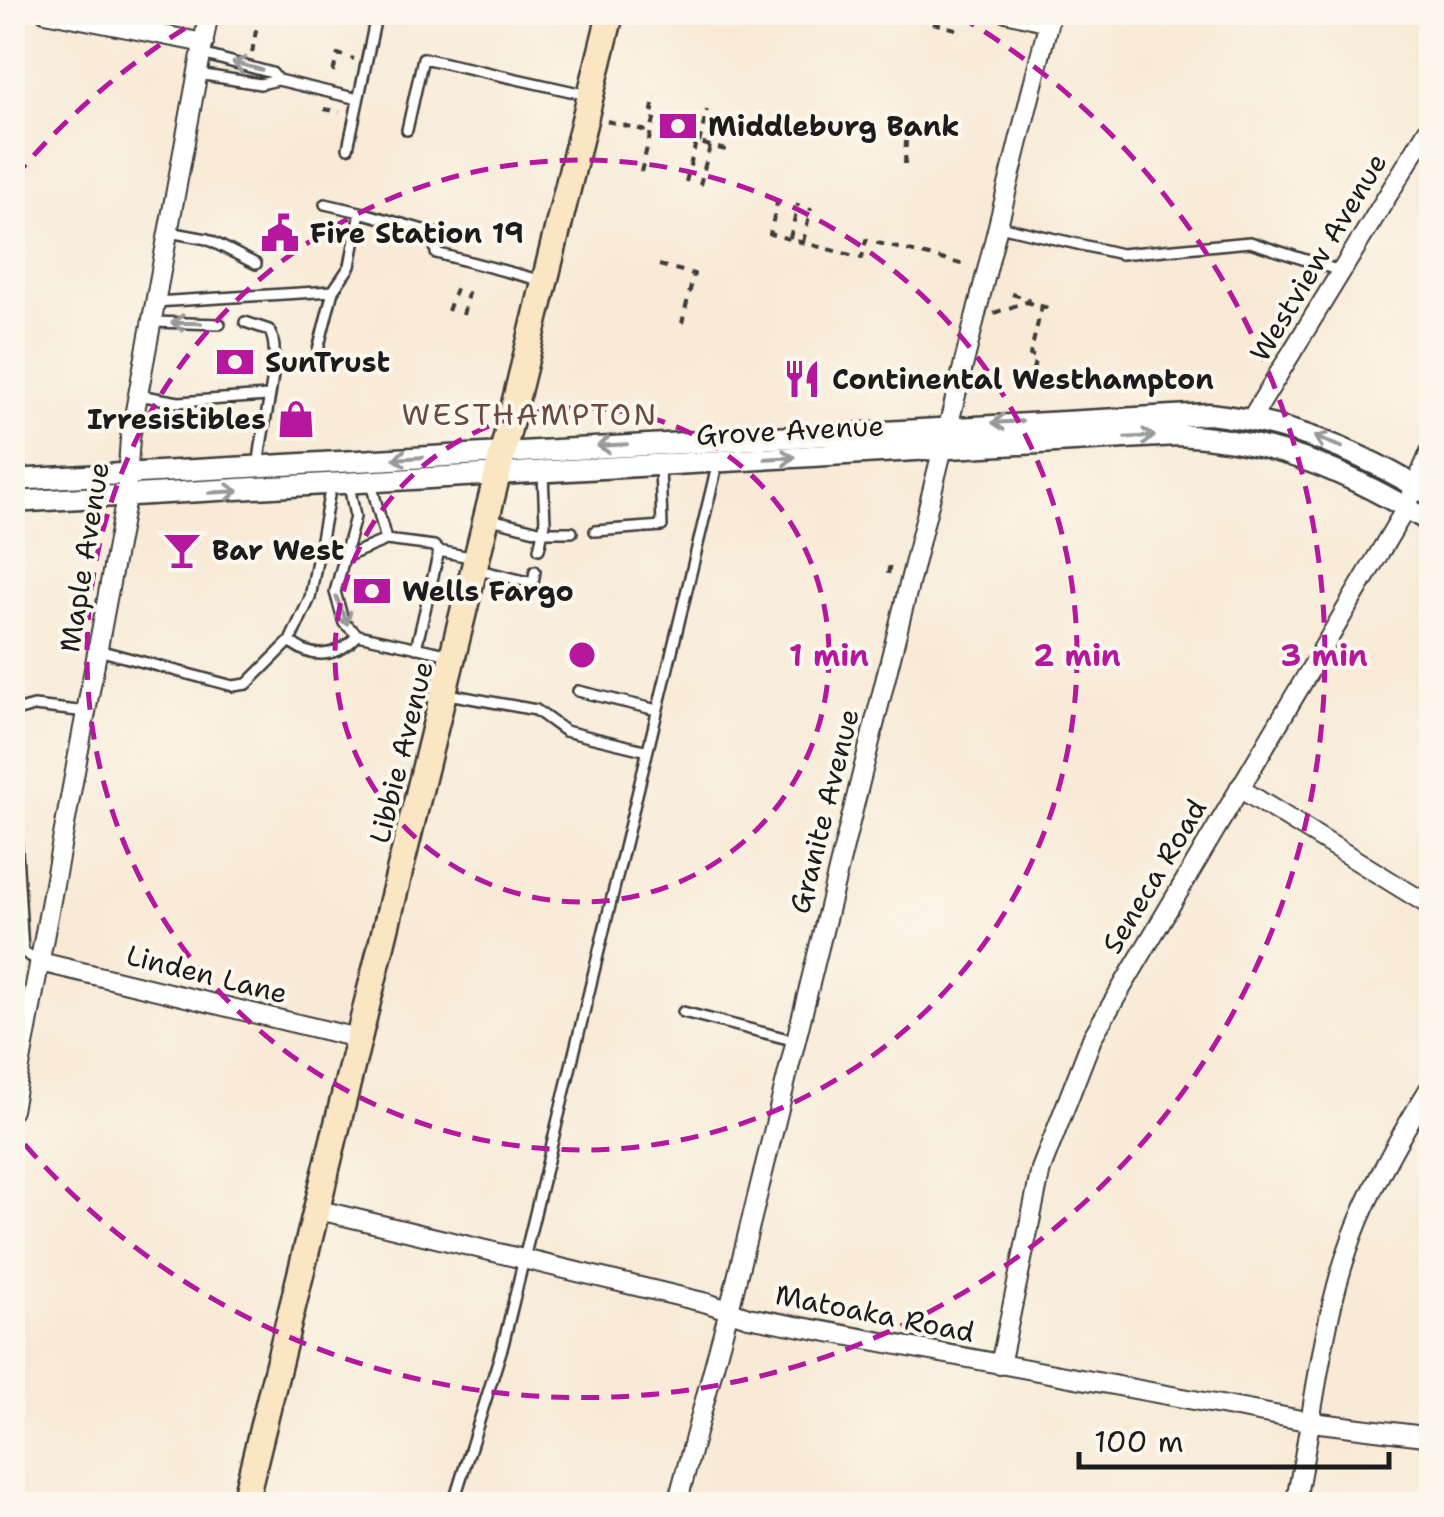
<svg xmlns="http://www.w3.org/2000/svg" width="1444" height="1517" viewBox="0 0 1444 1517" font-family="'Shantell Sans',sans-serif">
	<rect width="100%" height="100%" fill="#fbf7ec"/>
	<filter id="ink" filterUnits="userSpaceOnUse"><feTurbulence type="fractalNoise" baseFrequency=".01" numOctaves="2"/><feDisplacementMap in="SourceGraphic" scale="20" xChannelSelector="R" yChannelSelector="G"/><feConvolveMatrix kernelMatrix="1 2 1 2 8 2 1 2 1" color-interpolation-filters="sRGB"/></filter>
	<filter id="wash" filterUnits="userSpaceOnUse"><feTurbulence type="fractalNoise" baseFrequency=".0048" numOctaves="4" result="noise"/><feDisplacementMap in="SourceGraphic" scale="40" xChannelSelector="R" yChannelSelector="G"/><feGaussianBlur stdDeviation="2.25" result="paint"/><feColorMatrix in="noise" values="0 0 0 0 0 0 0 0 0 0 0 0 0 0 0 0 0 1.4 0 .05"/><feComposite in="paint" operator="in"/></filter>
	<g filter="url(#wash)">
		<rect width="100%" height="100%" fill="#f8ead6"/>
	</g>
	<g filter="url(#ink)">
		<g fill="none" stroke-linecap="round" stroke-linejoin="round">
			<g stroke="#3d3b38" stroke-width="14">
				<path id="service" d="M198,74L260,84L278,80L272,73L202,54
					M278,80L358,99
					M407,130L423,58L588,95
					M348,148L377,12
					M360,212L434,233L436,253L543,281
					M999,226L1121,254L1250,242L1340,271
					M169,232L207,239L256,264
					M155,302L333,291L350,266L360,212L325,204
					M153,322L220,324
					M245,322L269,330C285,352 260,431 259,464
					M318,350L333,291
					M138,395L179,402L267,396
					M371,483L386,540
					M349,484L355,517L335,592L344,623L358,635L451,655
					M491,519L543,532H572
					M595,531L662,526L660,466
					M539,549L545,523L543,473
					M439,551L475,558
					M345,557L386,540L434,546L439,551L416,648
					M479,570L533,583L535,571
					M290,641C312,661 338,657 358,635
					M98,650L233,686L247,684L290,641L310,598L331,485
					M578,691L657,710
					M448,694L536,710L565,731L644,750
					M12,712L34,706L87,712
					M12,768L23,952L38,961
					M683,1012L796,1041
					M453,1504L503,1345L718,462"/>
			</g>
			<g stroke="#3d3b38" stroke-width="22">
				<path id="minor" d="M45,12L204,43
					M1006,12L1048,22
					M1251,419L1432,123
					M1239,788L1432,907
					M40,962L361,1039
					M12,1110L126,497L130,438L209,12
					M315,1209L707,1303L748,1317L1312,1422L1432,1437
					M1000,1365L1041,1169L1093,1036L1406,508L1432,447
					M677,1504L729,1310L1051,12
					M1295,1504C1315,1411 1322,1308 1359,1220C1379,1172 1405,1128 1432,1084"/>
			</g>
			<g stroke="#3d3b38" stroke-width="25">
				<path id="tertiary" d="M12,480L1209,414C1291,423 1362,452 1432,496
					M12,502L1177,435C1275,439 1350,473 1432,523"/>
			</g>
			<g stroke="#3d3b38" stroke-width="30">
				<path id="secondary" d="M244,1504L611,12"/>
			</g>
			<path stroke="#3d3b38" stroke-width="4" stroke-dasharray="8 8" stroke-linecap="butt" d="M315,12L342,19L344,12
				M668,14L705,22
				M933,23L963,31
				M252,53L259,13
				M333,72L338,54L354,59
				M324,109L340,112
				M607,121L651,132
				M699,143L707,110
				M905,164L906,141
				M641,172L656,111L652,110L655,97
				M686,182L696,142L729,151
				M700,185L710,146
				M778,199L770,234L862,258L866,240L969,266
				M790,238L798,204
				M803,242L811,208
				M659,265L694,274L682,323
				M1012,294L1028,299L1027,302
				M448,311L457,286
				M994,313L1026,302L1052,309
				M463,315L469,289
				M1029,386L1036,357L1030,355L1042,306
				M888,574L890,564"/>
			<use href="#service" stroke="#fff" stroke-width="9"/>
			<use href="#minor" stroke="#fff" stroke-width="18"/>
			<use href="#tertiary" stroke="#fff" stroke-width="20"/>
			<use href="#secondary" stroke="#fbe6c4" stroke-width="25"/>
		</g>
		<defs><path id="oneway-shaft" d="M-6 0H5M1.5-3L5.5 0L1.5 3" fill="none" stroke-width="1.6" stroke-linecap="round" stroke-linejoin="round" transform="scale(2.5)"/></defs>
		<g stroke="#999">
			<use href="#oneway-shaft" transform="translate(247 66) rotate(-165)"/>
			<use href="#oneway-shaft" transform="translate(186 323) rotate(-179)"/>
			<use href="#oneway-shaft" transform="translate(1007 422) rotate(177)"/>
			<use href="#oneway-shaft" transform="translate(1140 437) rotate(-3)"/>
			<use href="#oneway-shaft" transform="translate(1328 442) rotate(-159)"/>
			<use href="#oneway-shaft" transform="translate(612 445) rotate(177)"/>
			<use href="#oneway-shaft" transform="translate(408 458) rotate(177)"/>
			<use href="#oneway-shaft" transform="translate(780 458) rotate(-3)"/>
			<use href="#oneway-shaft" transform="translate(224 492) rotate(-3)"/>
			<use href="#oneway-shaft" transform="translate(342 611) rotate(68)"/>
		</g>
	</g>
	<g fill="none" stroke="#b5179e" stroke-width="5" stroke-dasharray="18 12">
		<circle cx="582" cy="655" r="247"/>
		<circle cx="582" cy="655" r="495"/>
		<path d="M14 178A742 742 0 0 1 205 16M959 16A742 742 0 1 1 14 1132"/>
	</g>
	<defs>
		<g id="bank-bare" transform="scale(3)"><path d="M-6-4H6V4H-6ZM0-2.3a2.3 2.3 0 1 0 0 4.6a2.3 2.3 0 1 0 0-4.6Z" fill="#b5179e" stroke="#fbf7ec" stroke-width="2.5" paint-order="stroke"/></g>
		<g id="civic-bare" transform="scale(3)"><path d="M-.6-6.5H3V-4.5H.6V-3L4-1V1h2V6H-6V1h2V-1L-.6-3ZM-1.2 2.5V6h2.4V2.5Z" fill="#b5179e" stroke="#fbf7ec" stroke-width="2.5" paint-order="stroke"/></g>
		<g id="restaurant-bare" transform="scale(3)"><path d="M-5-6h1v4h1v-4h1v4h1v-4h1v5L-1.5 .5V6h-2V.5L-5-1ZM5-6V6H3V1.5H1.5Q1.5-4 5-6Z" fill="#b5179e" stroke="#fbf7ec" stroke-width="2.5" paint-order="stroke"/></g>
		<g id="shop-bare" transform="scale(3)"><path d="M-5-2.5h2.3a2.7 3.5 0 0 1 5.4 0H5L5.5 6h-11ZM-1.5-2.5h3a1.5 2.3 0 0 0-3 0Z" fill="#b5179e" stroke="#fbf7ec" stroke-width="2.5" paint-order="stroke"/></g>
		<g id="bar-bare" transform="scale(3)"><path d="M-6-5H6L.8 .8V4.5H3.5V6h-7V4.5H-.8V.8Z" fill="#b5179e" stroke="#fbf7ec" stroke-width="2.5" paint-order="stroke"/></g>
	</defs>
	<g fill-rule="evenodd">
		<use href="#bank-bare" x="678" y="126"/>
		<use href="#civic-bare" x="280" y="233"/>
		<use href="#bank-bare" x="235" y="362"/>
		<use href="#restaurant-bare" x="802" y="379"/>
		<use href="#shop-bare" x="296" y="419"/>
		<use href="#bar-bare" x="182" y="550"/>
		<use href="#bank-bare" x="372" y="591"/>
	</g>
	<g text-anchor="middle" dominant-baseline="central" stroke-width="8" stroke-linejoin="round" paint-order="stroke">
		<g font-size="28" font-weight="bold" fill="#1c1c1c" stroke="#fbf7ec" text-anchor="start">
			<text x="708" y="126">Middleburg Bank</text>
			<text x="310" y="233">Fire Station 19</text>
			<text x="265" y="362">SunTrust</text>
			<text x="832" y="379">Continental Westhampton</text>
			<text x="266" y="419" text-anchor="end">Irresistibles</text>
			<text x="212" y="550">Bar West</text>
			<text x="402" y="591">Wells Fargo</text>
		</g>
		<g font-size="28" fill="#1c1c1c" stroke="#fbf7ec">
			<text transform="translate(1318 257) rotate(-59)">Westview Avenue</text>
			<text transform="translate(790 430) rotate(-3)">Grove Avenue</text>
			<text transform="translate(84 557) rotate(-81)">Maple Avenue</text>
			<text transform="translate(401 752) rotate(-76)">Libbie Avenue</text>
			<text transform="translate(824 811) rotate(-76)">Granite Avenue</text>
			<text transform="translate(1154 876) rotate(-59)">Seneca Road</text>
			<text transform="translate(207 974) rotate(14)">Linden Lane</text>
			<text transform="translate(875 1313) rotate(11)">Matoaka Road</text>
		</g>
		<g font-size="30" letter-spacing="2.5" fill="#684a44" stroke="#fbf7ec">
			<text x="530" y="414">WESTHAMPTON</text>
		</g>
	</g>
	<circle cx="582" cy="655" r="15" fill="#b5179e" stroke="#fbf7ec" stroke-width="5"/>
	<g font-size="30" text-anchor="middle" font-weight="bold" fill="#b5179e" stroke="#fbf7ec" stroke-width="8" stroke-linejoin="round" paint-order="stroke">
		<text x="829" y="666">1 min</text>
		<text x="1077" y="666">2 min</text>
		<text x="1324" y="666">3 min</text>
	</g>
	<rect width="1444" height="1517" fill="none" stroke="#fbf7ec" stroke-width="50"/>
	<path d="M1079 1452v15h310v-15" fill="none" stroke="#1c1c1c" stroke-width="5"/>
	<text x="1094" y="1452" font-size="30" fill="#1c1c1c" stroke="#fbf7ec" stroke-width="8" paint-order="stroke">100 m</text>
</svg>
